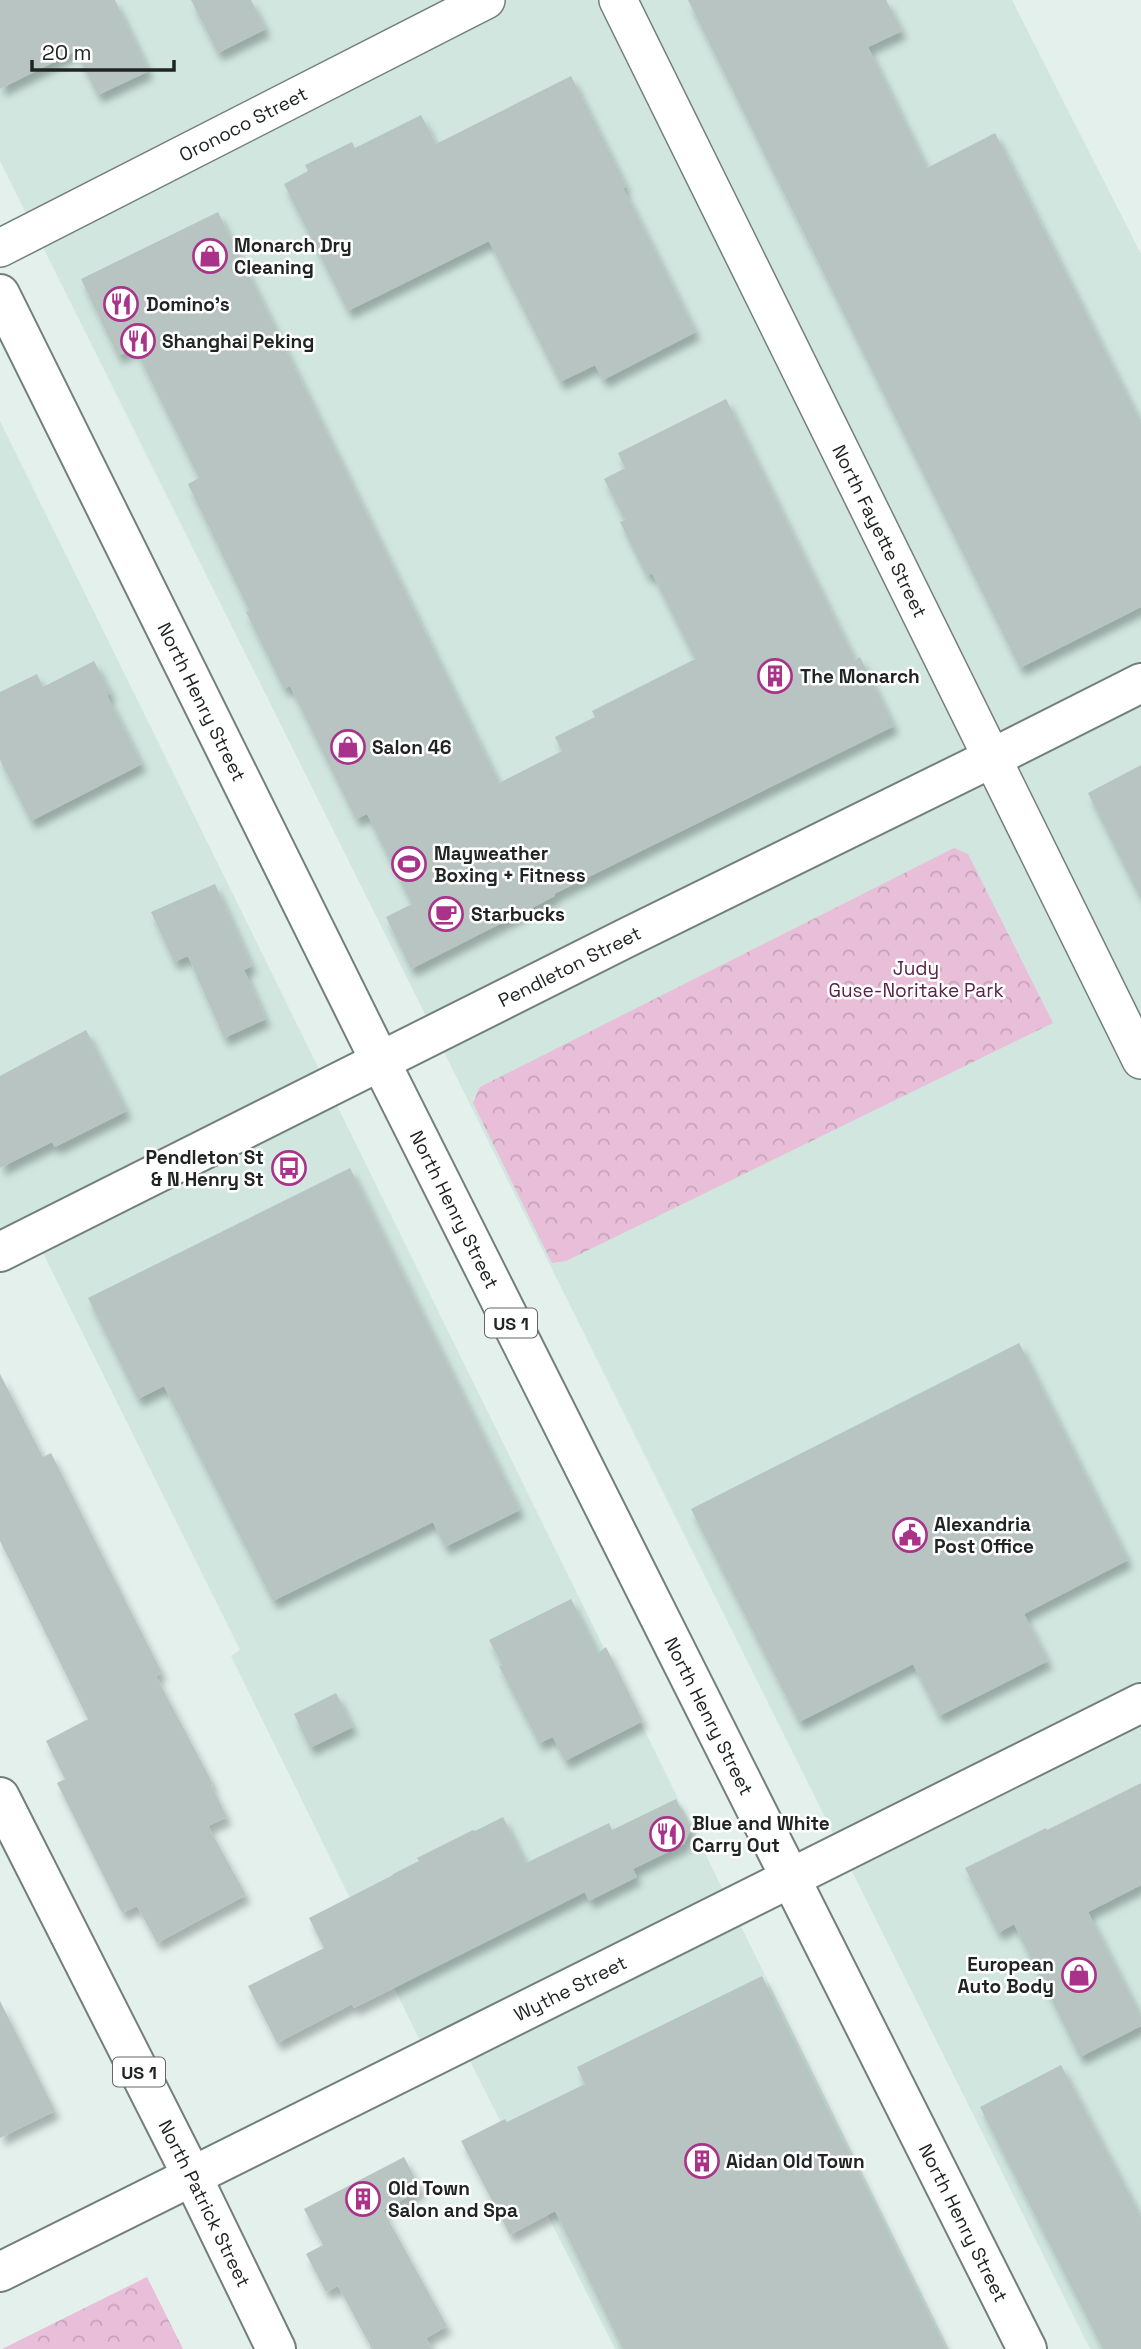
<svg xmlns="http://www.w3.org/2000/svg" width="1141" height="2349" viewBox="0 0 1141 2349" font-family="'Space Grotesk',sans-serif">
	<defs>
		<pattern id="park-crowns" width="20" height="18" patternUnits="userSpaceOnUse" patternTransform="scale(1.75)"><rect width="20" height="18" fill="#e8bed9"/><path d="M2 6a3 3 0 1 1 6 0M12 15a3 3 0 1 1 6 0" fill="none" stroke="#c7a3ba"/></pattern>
		<filter id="shadow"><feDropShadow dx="4.5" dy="8" stdDeviation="3.5" flood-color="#0004"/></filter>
	</defs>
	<rect width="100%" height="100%" fill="#e3f0ec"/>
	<path fill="#d0e6df" d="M0,0H1012L1141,254V2349H1090L0,161Z
		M0,421L949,2349H615L463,2047L431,2063L231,1656L240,1650L37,1241L0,1259Z"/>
	<path fill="url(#park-crowns)" d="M954,848L968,854L1053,1023L566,1261L552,1263L473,1103L480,1087Z
		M147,2277L183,2349H2Z"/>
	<path fill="#b8c4c1" filter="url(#shadow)" d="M0,0H115L149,71L98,95L76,51L0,89Z
		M191,0H251L266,29L218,53Z
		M688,0H886L902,31L868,47L927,168L995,133L1141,423V607L1020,668Z
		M571,76L626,186L623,188L696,332L603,380L595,365L560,382L489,241L348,311L284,184L308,171L305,165L352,142L355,148L421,115L436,144Z
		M218,212L499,783L562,751L555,737L595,717L592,711L695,659L652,573L647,576L620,522L625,520L604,479L625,468L618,453L726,399L855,660L860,657L894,726L554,894L555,896L411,969L386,917L412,904L367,814L356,819L290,686L284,689L246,612L249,610L188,484L199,478L135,348L118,356L81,279Z
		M94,661L111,693L107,695L142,764L31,821L0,760V692L37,674L43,687Z
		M1141,765V899L1088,793Z
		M215,884L252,966L244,970L266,1019L224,1038L188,956L174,962L151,912Z
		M86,1030L127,1111L55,1147L52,1142L0,1168V1076Z
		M350,1168L520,1510L445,1547L433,1522L273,1601L164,1386L138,1399L88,1298Z
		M1019,1343L1128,1560L1024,1614L1048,1661L939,1716L913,1664L799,1722L691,1509Z
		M0,1374L43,1457L51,1453L67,1485L162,1673L156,1676L213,1784L211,1785L227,1817L208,1826L246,1895L157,1943L137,1906L122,1913L57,1783L65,1779L46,1741L88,1719L0,1541Z
		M571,1599L598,1653L606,1647L643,1721L565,1761L553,1737L539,1743L499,1666L502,1665L489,1640Z
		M336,1693L353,1727L310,1748L294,1714Z
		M1141,1783V1885L1088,1912L1141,2017V2026L1080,2057L1014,1924L998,1933L965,1868L1046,1828L1047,1830Z
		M676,1799L691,1829L684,1844L633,1869L637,1877L589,1901L585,1892L354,2008L352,2004L277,2043L248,1986L324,1948L309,1918L393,1875V1874L419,1861L417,1858L473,1830L475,1831L503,1817L526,1863L609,1823L612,1830Z
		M762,1976L946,2349H623L555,2211L510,2235L461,2141L505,2119L507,2122L585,2084L577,2067Z
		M0,2001L55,2111L0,2138Z
		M1061,2065L1141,2217V2349H1103L980,2107Z
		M404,2157L421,2190L383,2210L447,2326L426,2338L432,2349H372L338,2286L326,2292L306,2254L323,2245L304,2209Z"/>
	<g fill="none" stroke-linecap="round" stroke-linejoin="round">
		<g stroke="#737f7b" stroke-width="40">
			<g id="street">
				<path id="s1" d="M618,0L1141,1060"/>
				<path id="s2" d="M0,248L486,0"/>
			</g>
		</g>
		<g stroke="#737f7b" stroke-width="42">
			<g id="secondary">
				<path id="s3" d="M0,1252L626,938L992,758L1141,683"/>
				<path id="s4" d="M0,2272C380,2082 762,1894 1141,1703"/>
			</g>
		</g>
		<g stroke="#737f7b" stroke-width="42">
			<g id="highway">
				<path id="s5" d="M0,294L381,1063L1027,2349"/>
				<path id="s6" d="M0,1797L192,2176L276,2349"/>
			</g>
		</g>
		<use href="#street" stroke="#fff" stroke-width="37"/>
		<use href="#secondary" stroke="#fff" stroke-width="38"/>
		<use href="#highway" stroke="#fff" stroke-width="38"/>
	</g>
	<defs>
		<g id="shop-ring" transform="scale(1.75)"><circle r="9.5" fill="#fff" stroke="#aa338a" stroke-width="1.5"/><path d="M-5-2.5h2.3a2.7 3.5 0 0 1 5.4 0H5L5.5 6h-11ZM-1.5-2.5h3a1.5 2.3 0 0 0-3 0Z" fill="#aa338a"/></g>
		<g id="restaurant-ring" transform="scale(1.75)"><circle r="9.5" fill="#fff" stroke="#aa338a" stroke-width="1.5"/><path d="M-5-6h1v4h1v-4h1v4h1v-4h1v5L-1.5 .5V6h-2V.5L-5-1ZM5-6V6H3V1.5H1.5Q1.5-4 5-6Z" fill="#aa338a"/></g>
		<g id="building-ring" transform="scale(1.75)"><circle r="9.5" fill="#fff" stroke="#aa338a" stroke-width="1.5"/><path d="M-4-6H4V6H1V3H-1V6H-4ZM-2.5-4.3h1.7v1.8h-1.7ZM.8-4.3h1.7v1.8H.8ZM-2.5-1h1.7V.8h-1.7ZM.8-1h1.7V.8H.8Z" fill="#aa338a"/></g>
		<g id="stadium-ring" transform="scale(1.75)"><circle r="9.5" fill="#fff" stroke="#aa338a" stroke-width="1.5"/><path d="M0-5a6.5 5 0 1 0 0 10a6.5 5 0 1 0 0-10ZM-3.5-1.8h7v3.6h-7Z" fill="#aa338a"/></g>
		<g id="cafe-ring" transform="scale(1.75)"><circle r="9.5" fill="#fff" stroke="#aa338a" stroke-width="1.5"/><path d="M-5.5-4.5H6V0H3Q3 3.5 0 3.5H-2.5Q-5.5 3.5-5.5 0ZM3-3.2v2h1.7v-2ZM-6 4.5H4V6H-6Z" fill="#aa338a"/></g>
		<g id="bus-ring" transform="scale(1.75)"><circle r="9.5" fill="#fff" stroke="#aa338a" stroke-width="1.5"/><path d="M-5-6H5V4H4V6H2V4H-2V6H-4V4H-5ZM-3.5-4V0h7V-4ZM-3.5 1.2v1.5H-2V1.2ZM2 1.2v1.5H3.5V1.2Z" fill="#aa338a"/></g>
		<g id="civic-ring" transform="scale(1.75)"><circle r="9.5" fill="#fff" stroke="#aa338a" stroke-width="1.5"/><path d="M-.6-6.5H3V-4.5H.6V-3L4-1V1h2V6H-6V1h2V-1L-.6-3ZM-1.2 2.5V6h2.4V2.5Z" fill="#aa338a"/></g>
	</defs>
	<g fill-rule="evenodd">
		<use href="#shop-ring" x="210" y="256"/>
		<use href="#restaurant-ring" x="121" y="304"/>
		<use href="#restaurant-ring" x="138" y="341"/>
		<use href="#building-ring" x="775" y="676"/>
		<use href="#shop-ring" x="348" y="747"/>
		<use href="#stadium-ring" x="409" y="864"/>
		<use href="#cafe-ring" x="446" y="914"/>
		<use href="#bus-ring" x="289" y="1168"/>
		<use href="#civic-ring" x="910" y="1535"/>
		<use href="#restaurant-ring" x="667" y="1834"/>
		<use href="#shop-ring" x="1079" y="1975"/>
		<use href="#building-ring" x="702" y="2161"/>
		<use href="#building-ring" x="363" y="2199"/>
	</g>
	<g text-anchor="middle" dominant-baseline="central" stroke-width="5" stroke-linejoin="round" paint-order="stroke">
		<g fill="#fff" stroke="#636665" stroke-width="2">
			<rect x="485" y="1308.5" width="52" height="29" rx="5"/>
			<rect x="113" y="2057.5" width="52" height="29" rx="5"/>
		</g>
		<g font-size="18" font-weight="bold" fill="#202423">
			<text x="511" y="1323">US 1</text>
			<text x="139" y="2072">US 1</text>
		</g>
		<g font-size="19" fill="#202423" stroke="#fff">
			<text stroke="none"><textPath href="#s2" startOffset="273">Oronoco Street</textPath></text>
			<text stroke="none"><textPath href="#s1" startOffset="592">North Fayette Street</textPath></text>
			<text stroke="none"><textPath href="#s5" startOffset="455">North Henry Street</textPath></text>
			<text stroke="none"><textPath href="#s3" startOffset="637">Pendleton Street</textPath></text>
			<text stroke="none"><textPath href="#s5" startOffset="1022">North Henry Street</textPath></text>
			<text stroke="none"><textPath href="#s5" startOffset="1589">North Henry Street</textPath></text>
			<text stroke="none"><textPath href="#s4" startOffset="637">Wythe Street</textPath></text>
			<text stroke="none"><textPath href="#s6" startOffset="455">North Patrick Street</textPath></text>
			<text stroke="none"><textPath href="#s5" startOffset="2156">North Henry Street</textPath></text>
		</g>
		<g font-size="19" font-weight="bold" fill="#202423" stroke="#fff" text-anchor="start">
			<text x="234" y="245">Monarch Dry<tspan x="234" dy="22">Cleaning</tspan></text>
			<text x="146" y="304">Domino's</text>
			<text x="162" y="341">Shanghai Peking</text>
			<text x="800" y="676">The Monarch</text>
			<text x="372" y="747">Salon 46</text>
			<text x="434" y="853">Mayweather<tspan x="434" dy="22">Boxing + Fitness</tspan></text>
			<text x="471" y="914">Starbucks</text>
			<text x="264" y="1157" text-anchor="end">Pendleton St<tspan x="264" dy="22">&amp; N Henry St</tspan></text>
			<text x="934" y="1524">Alexandria<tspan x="934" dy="22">Post Office</tspan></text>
			<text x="692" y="1823">Blue and White<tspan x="692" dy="22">Carry Out</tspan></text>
			<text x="1054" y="1964" text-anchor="end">European<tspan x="1054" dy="22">Auto Body</tspan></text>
			<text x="726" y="2161">Aidan Old Town</text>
			<text x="388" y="2188">Old Town<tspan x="388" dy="22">Salon and Spa</tspan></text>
		</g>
		<g font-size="19" fill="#5a2149" stroke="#fff">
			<text x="916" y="968">Judy<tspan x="916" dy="22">Guse-Noritake Park</tspan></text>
		</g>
	</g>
	<path d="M32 60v10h142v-10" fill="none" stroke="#202423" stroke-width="3.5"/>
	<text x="42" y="60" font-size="21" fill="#202423" stroke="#ffffff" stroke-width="5" paint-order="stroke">20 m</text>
</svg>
